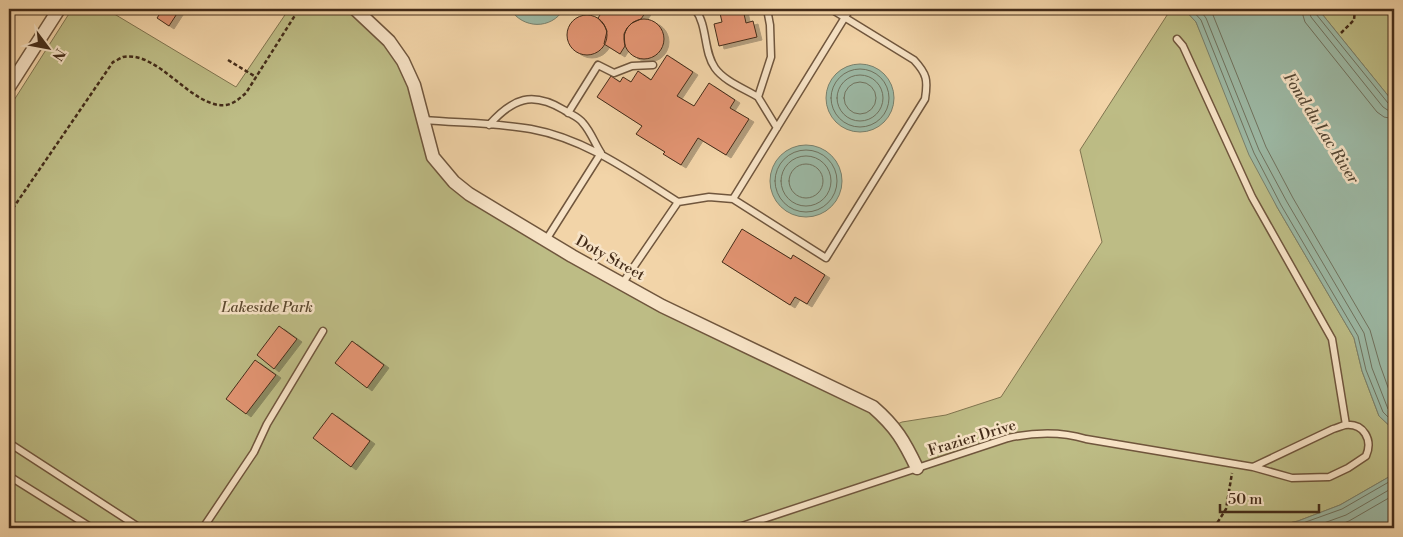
<svg xmlns="http://www.w3.org/2000/svg" width="1403" height="537" viewBox="0 0 1403 537" font-family="'Libre Bodoni',serif">
	<defs>
		<filter id="shadow"><feDropShadow dx="5" dy="3" stdDeviation="0" flood-color="#0004"/></filter>
	</defs>
	<rect width="100%" height="100%" fill="#f2d4a8"/>
	<filter id="stains"><feTurbulence type="fractalNoise" baseFrequency=".004" numOctaves="4"/><feColorMatrix values="0 0 0 0 .2 0 0 0 0 .09 0 0 0 0 .02 0 0 0 .5 -.17"/></filter>
	<radialGradient id="worn" r=".72"><stop offset=".6" stop-color="#630" stop-opacity="0"/><stop offset="1" stop-color="#630" stop-opacity=".3"/></radialGradient>
	<path fill="#bdbc85" stroke="#80744f" d="M72,9H106L236,87L289,9H355L389,41L443,170L572,256L856,398L893,426L902,422L946,415L1001,397L1102,242L1080,150L1171,9H1184L1196,22L1277,207L1354,338L1362,371L1379,416L1394,430V474L1340,505L1298,521L1267,528H9V108Z
		M1318,9H1394V103Z"/>
	<path fill="#9cb8a4" stroke="#79806c" d="M510,9H564C551,30 523,29 510,9Z
		M1184,9H1318L1394,103V430L1379,416L1362,371L1354,338L1277,207L1249,155L1196,22Z
		M826 98a34 34 0 1 1 68 0a34 34 0 1 1-68 0Z
		M770 181a36 36 0 1 1 72 0a36 36 0 1 1-72 0Z
		M1394,474V528H1267L1298,521L1340,505Z"/>
	<g fill="none" stroke-linecap="round" stroke-linejoin="round">
		<path stroke="#70725e" stroke-width="1" d="M1191,9L1201,20L1254,153L1281,205L1358,336L1366,370L1383,412L1394,423
			M1199,9L1206,18L1259,150L1287,202L1364,333L1372,368L1388,409L1394,415
			M1209,9L1213,15L1266,147L1293,198L1370,330L1380,365L1394,404
			M1301,9L1305,22L1377,112L1384,117L1394,119
			M1308,9L1311,17L1383,107L1389,111L1394,112
			M1315,9L1316,14L1388,103L1394,105
			M831 98a29 29 0 1 1 58 0a29 29 0 1 1-58 0Z
			M837 98a23 23 0 1 1 46 0a23 23 0 1 1-46 0Z
			M844 98a16 16 0 1 1 32 0a16 16 0 1 1-32 0Z
			M775 181a31 31 0 1 1 62 0a31 31 0 1 1-62 0Z
			M781 181a25 25 0 1 1 50 0a25 25 0 1 1-50 0Z
			M789 181a17 17 0 1 1 34 0a17 17 0 1 1-34 0Z
			M1289,528L1342,509L1394,479
			M1310,528L1346,515L1394,487
			M1331,528L1349,521L1394,495"/>
	</g>
	<path fill="#e29472" stroke="#442c19" filter="url(#shadow)" d="M163,9H180L169,26L157,18Z
		M604,9H648L641,19L632,23L627,28L624,34L625,46L620,54L604,44L607,31L604,25L598,18Z
		M719,9H743L746,23L753,21L757,37L719,46L714,24L722,22Z
		M567 35a20 20 0 1 1 40 0a20 20 0 1 1-40 0Z
		M624 39a20 20 0 1 1 40 0a20 20 0 1 1-40 0Z
		M667,55L693,72L677,96L694,106L709,83L735,100L730,108L749,119L726,155L698,138L681,165L663,154L665,152L636,134L642,126L597,97L611,76L620,82L623,77L631,82L638,71L651,80Z
		M742,229L791,259L793,255L825,275L807,304L795,297L790,305L722,262Z
		M279,326L297,339L274,369L257,355Z
		M352,341L384,365L367,388L335,363Z
		M255,360L276,375L246,414L226,399Z
		M332,413L370,441L351,467L313,438Z"/>
	<g fill="none" stroke-linecap="round" stroke-linejoin="round">
		<g stroke="#70563d" stroke-width="9">
			<path id="service" d="M695,9C708,26 703,51 715,68C724,81 745,89 758,97
				M767,9L770,25L771,57L758,97L777,128
				M1177,39L1183,46L1252,197L1332,339L1346,425
				M568,113L598,65L614,73L632,66L653,65
				M424,120C459,123 496,123 531,129C586,139 632,173 678,202L709,197L733,199L826,258L925,99C928,80 927,74 914,60L831,9
				M489,125C513,98 532,91 564,110C570,114 579,117 583,123C591,132 595,144 601,153L546,240
				M733,199L850,9
				M622,284L678,202
				M9,443L140,528
				M9,476L92,528
				M203,528L254,452L267,424L323,331
				M736,528L1008,438C1035,432 1060,431 1086,439L1253,467L1292,478L1329,477L1348,468L1366,456C1373,440 1364,423 1345,425C1341,426 1337,428 1333,429L1253,467"/>
		</g>
		<g stroke="#70563d" stroke-width="15">
			<path id="minor" d="M355,9L389,41L403,61L414,85L433,157L454,182L469,194L572,256L662,306L873,407C896,427 904,441 917,468
				M9,87L59,9"/>
		</g>
		<path stroke="#442c19" stroke-width="2.5" stroke-dasharray="4 2.5" stroke-linecap="butt" d="M1341,33L1354,20L1355,9
			M228,60L256,77
			M9,214L113,62C116,61 120,58 123,57C159,50 192,109 226,105C234,104 240,98 246,93L299,9
			M9,518L19,528
			M1214,528L1226,509L1232,473"/>
		<use href="#service" stroke="#f7e3c6" stroke-width="6"/>
		<use href="#minor" stroke="#f7e3c6" stroke-width="12"/>
	</g>
	<g text-anchor="middle" dominant-baseline="central" stroke-width="5" stroke-linejoin="round" paint-order="stroke">
		<g font-size="15" fill="#442c19" stroke="#f7e3c6">
			<text transform="translate(610 258) rotate(29)">Doty Street</text>
			<text transform="translate(972 438) rotate(-17)">Frazier Drive</text>
		</g>
		<g font-size="15" font-style="italic" fill="#5c492f" stroke="#f7e3c6">
			<text x="267" y="307">Lakeside Park</text>
		</g>
		<g font-size="16" font-style="italic" fill="#564835" stroke="#f7e3c6">
			<text transform="translate(1321 128) rotate(58)">Fond du Lac River</text>
		</g>
	</g>
	<rect width="1403" height="537" fill="none" stroke="#f2d4a8" stroke-width="30"/>
	<rect x="10" y="10" width="1383" height="517" fill="none" stroke="#442c19" stroke-width="2.5"/>
	<rect x="15" y="15" width="1373" height="507" fill="none" stroke="#442c19"/>
	<g transform="translate(48 48) rotate(122)" stroke="#f7e3c6" stroke-width="4" paint-order="stroke">
	<path d="M0-4L9 19L0 12L-9 19Z" fill="#442c19"/>
	<text y="-8" font-size="14" font-weight="bold" text-anchor="middle" fill="#442c19">N</text>
	</g>
	<path d="M1220 504v8h99v-8" fill="none" stroke="#442c19" stroke-width="2.5"/>
	<text x="1228" y="504" font-size="15" fill="#442c19" stroke="#f7e3c6" stroke-width="4" paint-order="stroke">50 m</text>
	<rect width="100%" height="100%" filter="url(#stains)"/>
	<rect width="100%" height="100%" fill="url(#worn)"/>
</svg>
